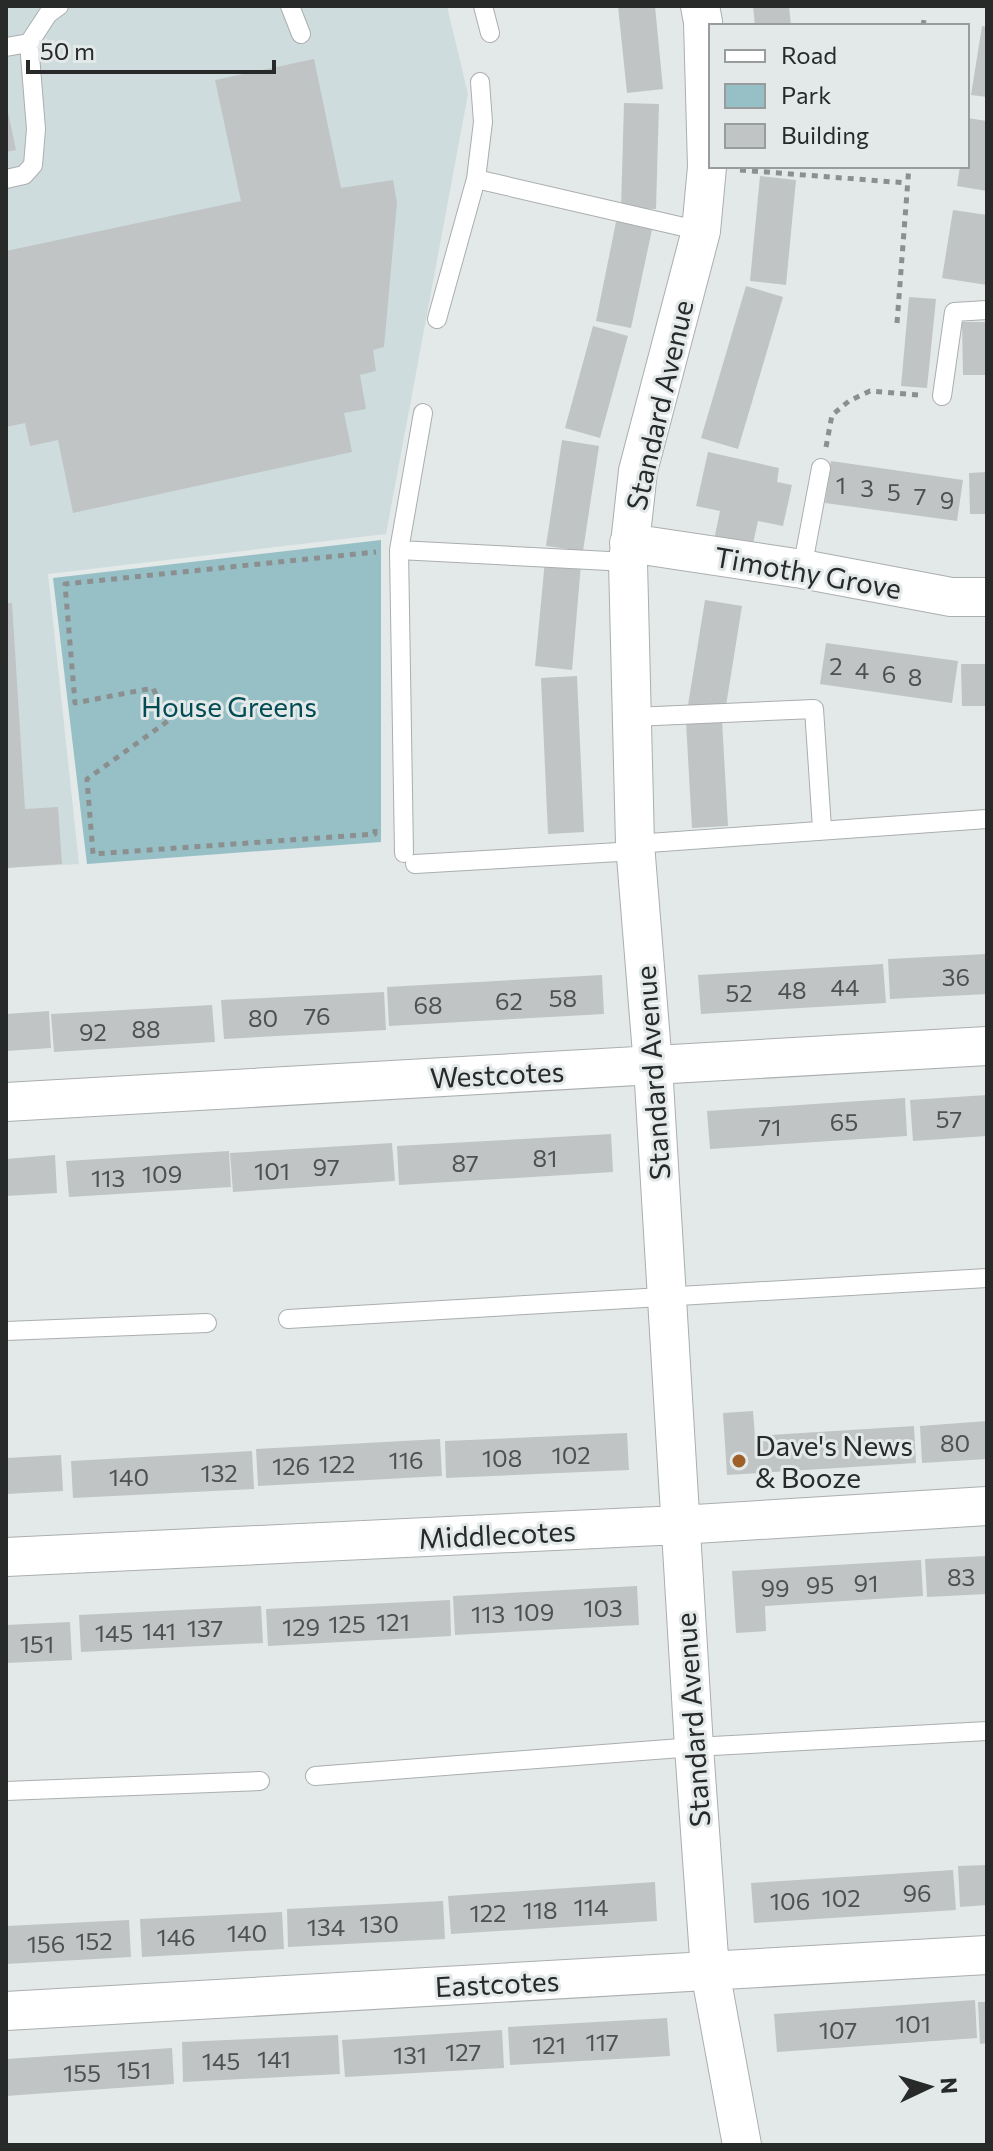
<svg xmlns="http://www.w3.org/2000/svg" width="993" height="2151" viewBox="0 0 993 2151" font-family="Commissioner,sans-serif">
	<rect width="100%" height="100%" fill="#e3e8e8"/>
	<path fill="#cfdcde" d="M6,6H447L468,94L386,534L48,574L79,864L6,868Z"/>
	<path fill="#97c0c6" d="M381,540V842L87,864L53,578Z"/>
	<path fill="#c0c4c5" d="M618,6H655L663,89L627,93Z
		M753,6H789L791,26H755Z
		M982,26L987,27V97L971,95Z
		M314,59L341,188L393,180L397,203L384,347L373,350L376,371L360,375L366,409L344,413L352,452L73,513L58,440L30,446L25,423L6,427V251L241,201L215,80Z
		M624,103L659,104L656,209L621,208Z
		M7,107L16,150L6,152V108Z
		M967,118L987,121V191L957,186L960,166H967Z
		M760,176L796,180L786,285L750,281Z
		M953,210L987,215V285L942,278Z
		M617,217L653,225L631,328L596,321Z
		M746,286L783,297L738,449L701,438Z
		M909,297L936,299L927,388L901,386Z
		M962,322H987V375H963Z
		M593,326L628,336L600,438L565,428Z
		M562,440L599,446L583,551L546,546Z
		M708,452L779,468L777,482L792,485L783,526L758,521L752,548L714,540L720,511L696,506Z
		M831,461L963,480L957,521L825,503Z
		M987,472V514H970L969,473Z
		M545,560L581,564L572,670L535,666Z
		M705,600L742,606L725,712L688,705Z
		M6,603H12L25,809L58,807L62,864L6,868Z
		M826,643L958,661L952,703L820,684Z
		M961,664H987V706H962Z
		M577,676L584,832L548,834L541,678Z
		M722,720L728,826L692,828L686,722Z
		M987,954V994L890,999L888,959Z
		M883,964L886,1003L701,1014L698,975Z
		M602,975L604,1014L389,1026L387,987Z
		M384,992L386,1030L224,1039L221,1000Z
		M212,1005L215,1042L54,1052L51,1014Z
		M49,1011L51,1048L6,1051V1014Z
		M987,1095V1136L913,1141L910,1100Z
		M905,1098L907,1136L710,1149L707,1111Z
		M611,1134L613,1172L399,1185L397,1146Z
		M392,1143L395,1181L233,1192L230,1153Z
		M229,1151L231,1187L69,1197L66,1161Z
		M55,1155L57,1193L6,1196V1159Z
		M753,1411L755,1436L914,1426L916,1463L727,1475L723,1413Z
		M987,1421V1459L922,1463L920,1426Z
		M627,1433L629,1470L446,1478L445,1441Z
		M440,1439L442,1476L258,1486L256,1449Z
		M252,1451L254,1489L73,1498L71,1461Z
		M61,1455L63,1491L6,1494V1458Z
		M987,1556V1594L927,1597L925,1559Z
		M921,1560L923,1596L765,1606L766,1631L736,1633L732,1571Z
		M637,1586L639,1625L455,1635L453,1596Z
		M450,1600L451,1636L268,1646L266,1609Z
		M261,1606L263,1643L81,1652L79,1615Z
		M70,1622L72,1660L6,1663V1625Z
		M987,1865V1905L960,1907L958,1866Z
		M953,1870L956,1910L754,1923L751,1883Z
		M655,1882L657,1921L451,1934L448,1896Z
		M443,1901L445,1939L288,1947L287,1909Z
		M282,1912L284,1949L142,1957L140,1919Z
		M129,1920L131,1957L6,1964V1926Z
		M975,2000L977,2038L777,2052L774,2014Z
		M978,2002H987V2043L980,2044Z
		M667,2018L670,2056L510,2065L508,2027Z
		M502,2030L504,2068L345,2077L342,2040Z
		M338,2035L340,2074L183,2082L182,2042Z
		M172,2048L174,2084L6,2096V2059Z"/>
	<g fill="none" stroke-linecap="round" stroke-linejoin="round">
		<g stroke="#aaaeae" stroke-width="20">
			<path id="service" d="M290,6L301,34
				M483,6L490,33
				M29,43L48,14L59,6
				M6,47L29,43L36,129L33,165L24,175L6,179
				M476,179L701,231
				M437,319L476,179L483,122L480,82
				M942,396L954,312L987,310
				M399,550L628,562
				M802,569L821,468
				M633,717L814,709L822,828
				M635,844L987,819
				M404,853L399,550L423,413
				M415,864L636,851
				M288,1319L987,1278
				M6,1331L207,1323
				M315,1776L694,1747L987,1731
				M6,1791L260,1781"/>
		</g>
		<g stroke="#aaaeae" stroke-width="40">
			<path id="minor" d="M700,6L703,22L707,167L701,231L638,471L628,562L635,844L653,1066L694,1747L710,1971L742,2145
				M629,543L802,569L951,597H987
				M6,1102L987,1046
				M6,1557L679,1525L987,1506
				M6,2011L987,1955"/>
		</g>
		<path stroke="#8c8f8f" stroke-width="5" stroke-dasharray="6 6" stroke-linecap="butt" d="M923,26L924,20
			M740,170L907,183
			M897,323L909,166
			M826,447L832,415L849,401L870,391L918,395
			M375,829V834L93,854L87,779L168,721L153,688L75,703L65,584L376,552"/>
		<use href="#service" stroke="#fff" stroke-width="18"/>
		<use href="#minor" stroke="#fff" stroke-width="38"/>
	</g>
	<circle fill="#9f5f29" stroke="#e3e8e8" stroke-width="3" cx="739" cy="1461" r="8"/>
	<g text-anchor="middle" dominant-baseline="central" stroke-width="6" stroke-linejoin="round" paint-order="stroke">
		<g font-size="24" fill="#4e5051">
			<text x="841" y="484">1</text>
			<text x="867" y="487">3</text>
			<text x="894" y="491">5</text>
			<text x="920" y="495">7</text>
			<text x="947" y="499">9</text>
			<text x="836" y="665">2</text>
			<text x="862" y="669">4</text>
			<text x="889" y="673">6</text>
			<text x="915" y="676">8</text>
			<text x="956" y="976">36</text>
			<text x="845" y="986">44</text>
			<text x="792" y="989">48</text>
			<text x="739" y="992">52</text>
			<text x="563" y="997">58</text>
			<text x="509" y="1000">62</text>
			<text x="428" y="1004">68</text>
			<text x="317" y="1015">76</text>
			<text x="263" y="1017">80</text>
			<text x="146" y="1028">88</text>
			<text x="93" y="1031">92</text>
			<text x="949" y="1118">57</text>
			<text x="844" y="1121">65</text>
			<text x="770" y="1126">71</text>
			<text x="545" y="1157">81</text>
			<text x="465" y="1162">87</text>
			<text x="326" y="1166">97</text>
			<text x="272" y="1170">101</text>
			<text x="162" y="1173">109</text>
			<text x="108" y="1177">113</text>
			<text x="955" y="1442">80</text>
			<text x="571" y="1454">102</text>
			<text x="502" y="1457">108</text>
			<text x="406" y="1459">116</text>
			<text x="337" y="1463">122</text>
			<text x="291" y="1465">126</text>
			<text x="219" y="1472">132</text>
			<text x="129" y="1476">140</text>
			<text x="961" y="1576">83</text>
			<text x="866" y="1582">91</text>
			<text x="820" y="1584">95</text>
			<text x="775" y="1587">99</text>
			<text x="603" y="1607">103</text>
			<text x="534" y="1611">109</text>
			<text x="488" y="1613">113</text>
			<text x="393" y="1621">121</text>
			<text x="347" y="1623">125</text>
			<text x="301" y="1626">129</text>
			<text x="205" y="1627">137</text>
			<text x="159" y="1630">141</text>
			<text x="114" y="1632">145</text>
			<text x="37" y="1643">151</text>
			<text x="917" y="1892">96</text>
			<text x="841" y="1897">102</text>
			<text x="790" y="1900">106</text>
			<text x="591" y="1906">114</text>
			<text x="540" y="1909">118</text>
			<text x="488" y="1912">122</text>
			<text x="379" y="1923">130</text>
			<text x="326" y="1926">134</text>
			<text x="247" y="1932">140</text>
			<text x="176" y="1936">146</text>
			<text x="94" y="1940">152</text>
			<text x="46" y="1943">156</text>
			<text x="913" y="2023">101</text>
			<text x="838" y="2029">107</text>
			<text x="602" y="2041">117</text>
			<text x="549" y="2044">121</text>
			<text x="463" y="2051">127</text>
			<text x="410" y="2054">131</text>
			<text x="274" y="2058">141</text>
			<text x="221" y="2060">145</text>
			<text x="134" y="2069">151</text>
			<text x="82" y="2072">155</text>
		</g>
		<g font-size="28" fill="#282a2a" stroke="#e3e8e8">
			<text transform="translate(659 405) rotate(-77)">Standard Avenue</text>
			<text transform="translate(808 572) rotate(10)">Timothy Grove</text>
			<text transform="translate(652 1073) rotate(-94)">Standard Avenue</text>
			<text transform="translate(497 1074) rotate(-3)">Westcotes</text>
			<text transform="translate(497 1534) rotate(-3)">Middlecotes</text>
			<text transform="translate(692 1720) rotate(-94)">Standard Avenue</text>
			<text transform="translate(497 1983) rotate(-3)">Eastcotes</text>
		</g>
		<g font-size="28" fill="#004b54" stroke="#e3e8e8">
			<text x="229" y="706">House Greens</text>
		</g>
		<g font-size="28" fill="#282a2a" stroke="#e3e8e8" text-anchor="start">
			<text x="755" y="1445">Dave's News<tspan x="755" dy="32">&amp; Booze</tspan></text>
		</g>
	</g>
	<rect width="993" height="2151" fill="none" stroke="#282a2a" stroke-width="16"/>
	<rect x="709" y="24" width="260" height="144" fill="#e3e8e8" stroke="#989c9c" stroke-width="2"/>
	<rect x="725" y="50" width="40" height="12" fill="#ffffff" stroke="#989c9c" stroke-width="2"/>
	<text x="781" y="64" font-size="24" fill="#282a2a">Road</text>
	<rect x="725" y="84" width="40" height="24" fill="#97c0c6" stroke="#989c9c" stroke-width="2"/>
	<text x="781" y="104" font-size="24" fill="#282a2a">Park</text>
	<rect x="725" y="124" width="40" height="24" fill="#c0c4c5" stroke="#989c9c" stroke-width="2"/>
	<text x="781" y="144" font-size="24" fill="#282a2a">Building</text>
	<g transform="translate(929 2087) rotate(86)" stroke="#e3e8e8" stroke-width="6" paint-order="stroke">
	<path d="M0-6L14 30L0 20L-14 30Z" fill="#282a2a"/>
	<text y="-12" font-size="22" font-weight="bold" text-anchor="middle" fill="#282a2a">N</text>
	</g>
	<path d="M28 60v12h246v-12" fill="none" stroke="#282a2a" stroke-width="4"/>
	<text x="40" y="60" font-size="24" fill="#282a2a" stroke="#e3e8e8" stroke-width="6" paint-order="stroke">50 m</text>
</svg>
